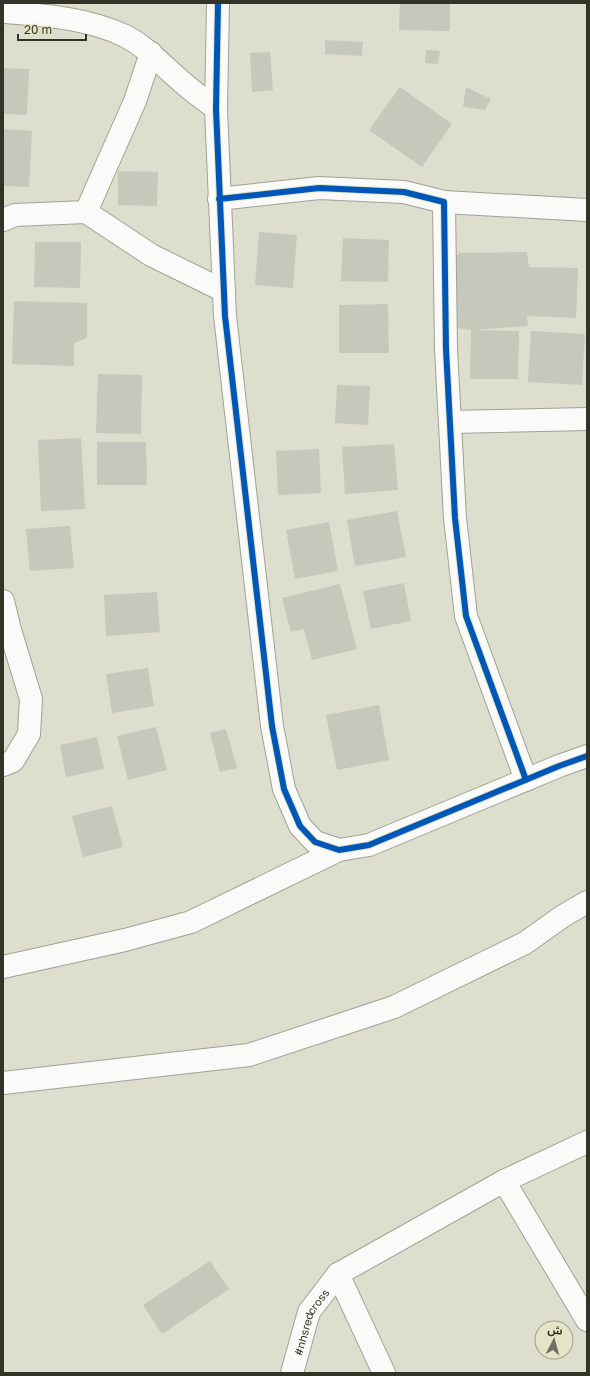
<svg xmlns="http://www.w3.org/2000/svg" width="590" height="1376" viewBox="0 0 590 1376" font-family="'Golos Text','Noto Sans Arabic',sans-serif">
	<rect width="100%" height="100%" fill="#dddecd"/>
	<path fill="#c5c8bb" d="M400,3H450V31L399,30Z
		M325,40L363,42L362,56L325,54Z
		M426,50L440,51L438,64L425,63Z
		M270,52L273,90L252,92L250,53Z
		M3,68L29,69L27,115L3,114Z
		M400,87L452,124L422,167L369,130Z
		M466,87L491,99L485,110L463,107Z
		M3,129L32,131L29,187L3,186Z
		M118,171L158,172L157,206L118,205Z
		M259,232L297,235L293,288L255,285Z
		M343,238L389,240L388,282L341,281Z
		M35,242H81L80,288L34,287Z
		M527,252L529,267L578,268L576,318L527,316L528,326L473,330L519,331L518,379H470L471,330L450,327L449,262L460,253Z
		M14,301L87,303V338L74,343V366L12,364Z
		M388,304L389,353H339V305Z
		M531,331L585,334L582,385L528,382Z
		M98,374L142,375L141,434L96,433Z
		M337,385L370,386L368,425L335,423Z
		M81,438L85,509L41,511L38,440Z
		M97,442H146L147,485H97Z
		M394,444L398,490L345,494L342,447Z
		M319,449L321,493L278,495L276,451Z
		M397,511L406,557L355,566L347,520Z
		M329,522L338,571L295,579L286,530Z
		M70,526L74,568L30,571L26,529Z
		M404,583L411,621L371,629L363,591Z
		M340,584L357,649L312,660L304,629L291,632L282,598Z
		M157,592L160,632L106,636L104,595Z
		M148,668L154,706L112,713L106,674Z
		M379,705L389,760L337,770L326,715Z
		M156,727L167,770L128,780L117,736Z
		M226,729L237,768L220,772L210,733Z
		M97,737L104,769L66,777L60,745Z
		M112,806L123,847L83,857L72,816Z
		M210,1261L229,1289L162,1334L143,1305Z"/>
	<g fill="none" stroke-linecap="round" stroke-linejoin="round">
		<g stroke="#a0a294" stroke-width="24">
			<g id="minor">
				<path d="M218,3L216,109L225,316L272,726L284,789L300,826L315,842L339,850L369,845L559,766L587,756"/>
				<path d="M3,12C44,15 88,18 125,36C147,47 164,67 182,82C193,92 205,100 216,109"/>
				<path d="M219,199L319,188L404,192L444,202L446,349L455,518L466,616L526,780"/>
				<path d="M444,202L587,210"/>
				<path d="M86,212L135,101L151,53"/>
				<path d="M3,220L15,215L86,212L151,255L224,291"/>
				<path d="M450,422L587,419"/>
				<path d="M3,601L10,630L31,699L29,734L13,761L3,765"/>
				<path d="M3,967L125,940L191,922L339,850"/>
				<path d="M3,1083L249,1055L394,1007L525,943L563,916L587,902"/>
				<path d="M504,1181L587,1320"/>
				<path d="M338,1274L384,1373"/>
				<path id="s1" d="M292,1373L309,1312L338,1274L504,1181L587,1142"/>
			</g>
		</g>
		<use href="#minor" stroke="#fafaf8" stroke-width="22"/>
		<g stroke="#e3e5c6" stroke-width="8">
			<path id="cycleway" d="M218,3L216,109L225,316L272,726L284,789L300,826L315,842L339,850L369,845L559,766L587,756
				M219,199L319,188L404,192L444,202L446,349L455,518L466,616L526,780"/>
		</g>
		<use href="#cycleway" stroke="#0057b8" stroke-width="6"/>
	</g>
	<g text-anchor="middle" dominant-baseline="central" stroke-width="4" stroke-linejoin="round" paint-order="stroke">
		<g font-size="11" fill="#333327" stroke="#e3e5c6">
			<text stroke="none"><textPath href="#s1" startOffset="55">#nhsredcross</textPath></text>
		</g>
	</g>
	<rect width="590" height="1376" fill="none" stroke="#333327" stroke-width="8"/>
	<g transform="translate(554 1340) rotate(6)"><circle r="19" fill="#e3e5c6" stroke="#9d9e86"/>
	<path d="M0-3L7 15L0 10L-7 15Z" fill="#6e6f61"/>
	<text y="-6" font-size="11" font-weight="bold" text-anchor="middle" fill="#333327">ش</text>
	</g>
	<path d="M18 34v6h68v-6" fill="none" stroke="#333327" stroke-width="2"/>
	<text x="24" y="34" font-size="12" fill="#333327" stroke="#e3e5c6" stroke-width="3" paint-order="stroke">20 m</text>
</svg>
